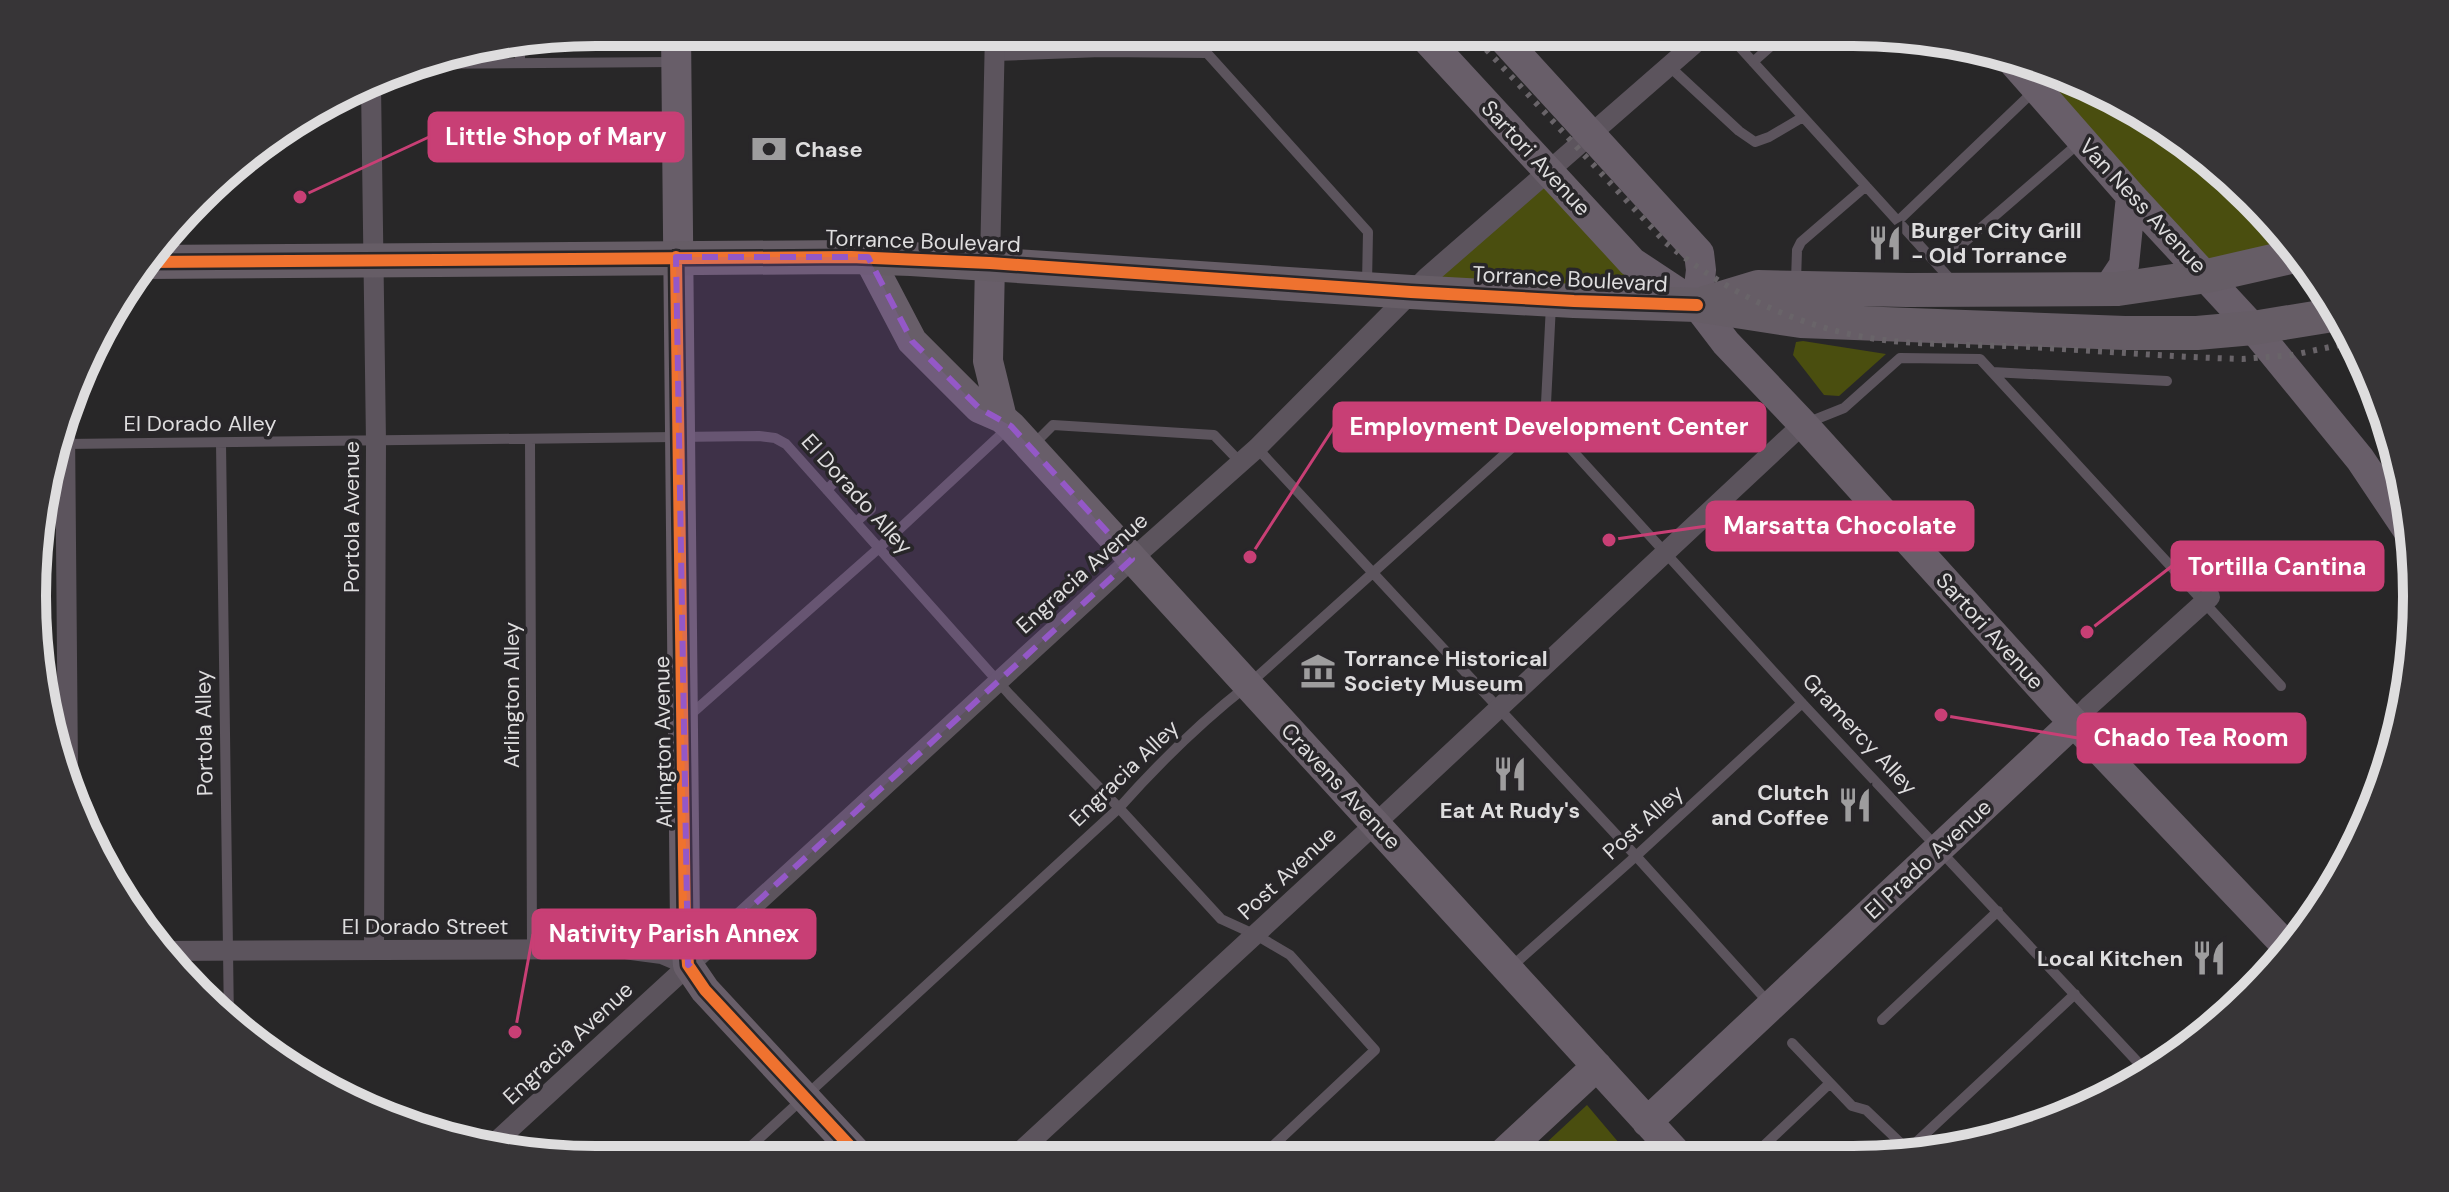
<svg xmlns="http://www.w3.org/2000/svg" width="2449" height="1192" viewBox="0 0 2449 1192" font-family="'DM Sans',sans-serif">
	<rect width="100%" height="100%" fill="#282728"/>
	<path fill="#4a4e0f" d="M2008,56L2069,75L2167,127L2252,198L2299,255L2207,276Z
		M1549,172L1662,304L1427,277Z
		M1803,341L1886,354L1839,396L1824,395L1793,355L1796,342Z
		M1587,1105L1630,1156L1531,1157Z"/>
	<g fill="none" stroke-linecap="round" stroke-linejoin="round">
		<path stroke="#5c545d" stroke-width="10" d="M1188,32L1368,232L1367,283
			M1726,32L1953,282
			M520,45V63
			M995,56L1101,52L1206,53
			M1753,62L1787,32
			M411,64L673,62
			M1670,67L1739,131L1755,142L1769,137L1803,117
			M1898,221L2035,90
			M1938,265L2079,143
			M1796,281L1797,250L1801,242L1866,186
			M1992,372L2167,381
			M1809,422L1844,408L1900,358L1980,359L2281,686
			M1545,423L1550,426L1802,703L2147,1072
			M1545,423L1551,305
			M530,440L532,949
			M221,443L229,1023
			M65,444L759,436L775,438L786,444L1010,695L1119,808L1221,919L1256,935L1290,955L1375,1050L1260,1158
			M1032,446L1053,425L1214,435L1241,463
			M1257,448L1636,856L1768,1002
			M827,490L841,475
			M856,522L871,509
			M690,715L879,548L1008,428
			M1510,968L1636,856L1802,703
			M1882,1020L1998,911
			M1792,1043L1852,1106L1866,1110L1908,1150
			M1913,1155L1908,1150L2075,994
			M1753,1156L1830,1083
			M737,1159L1119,808C1158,764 1202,721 1248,685L1536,426L1545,423"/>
		<path stroke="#5c545d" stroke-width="20" d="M371,85L376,442L374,950
			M990,263L995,32
			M65,428L68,772
			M2073,723L2088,707L2210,597
			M160,951L624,949L662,954L688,965
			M488,1149L1132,559L1257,448L1427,277L1708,32
			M1013,1158L1375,824L1803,424"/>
		<path stroke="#685e69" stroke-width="30" d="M676,32L685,928L688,965L705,990L862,1159
			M1420,32L1632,262L1697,305L1726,343L1803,424L2059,707L2290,950
			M1497,32L1699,253L1701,270L1697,305
			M2008,56L2131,196L2253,328L2360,459L2411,535
			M868,257L912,341L979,408L1002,418L1011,426L1679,1156
			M990,263L988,361L1002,418
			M2108,289L2124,265L2131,196
			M1647,1122L2073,723
			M1499,1157L1597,1066"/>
		<path stroke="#665d66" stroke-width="34" d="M145,262L851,257L911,259L1411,292L1574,301L1697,305L1801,321L2125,333H2197L2253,328L2339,314
			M1705,303L1758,287L1907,290L2118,289L2207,276L2299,255"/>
		<path stroke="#696469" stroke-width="6" stroke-dasharray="4 8" stroke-linecap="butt" d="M1470,32L1666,243C1734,299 1815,335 1903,342C1945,345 1988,345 2030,347C2101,351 2171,357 2242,359L2293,355L2353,342"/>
		<g stroke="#282629" stroke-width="17">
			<path id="cycleway" d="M676,257L685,928L688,965L705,990L862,1159
				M145,262L851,257L990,263L1411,292L1574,301L1697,305"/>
		</g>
		<use href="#cycleway" stroke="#ef722f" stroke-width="12"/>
	</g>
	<path fill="#9458c7" fill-opacity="0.2" stroke="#9458c7" stroke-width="6" stroke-dasharray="16 10" stroke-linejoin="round" d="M676,257H868L912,341L979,408L1011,426L1132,559L688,965Z"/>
	<defs>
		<g id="bank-bare" transform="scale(2.76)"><path d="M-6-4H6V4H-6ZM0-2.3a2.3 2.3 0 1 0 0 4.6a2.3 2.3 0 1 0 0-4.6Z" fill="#9e9d9e" stroke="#282629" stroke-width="2.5" paint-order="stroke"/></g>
		<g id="restaurant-bare" transform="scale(2.76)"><path d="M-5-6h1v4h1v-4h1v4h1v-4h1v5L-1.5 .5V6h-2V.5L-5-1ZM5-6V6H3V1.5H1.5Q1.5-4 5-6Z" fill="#9e9d9e" stroke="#282629" stroke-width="2.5" paint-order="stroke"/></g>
		<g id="museum-bare" transform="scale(2.76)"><path d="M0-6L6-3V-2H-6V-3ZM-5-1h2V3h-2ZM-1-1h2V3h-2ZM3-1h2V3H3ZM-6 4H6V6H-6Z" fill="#9e9d9e" stroke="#282629" stroke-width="2.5" paint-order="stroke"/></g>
	</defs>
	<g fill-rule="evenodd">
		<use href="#bank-bare" x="769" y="149"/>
		<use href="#restaurant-bare" x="1885" y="243"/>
		<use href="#museum-bare" x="1318" y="671"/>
		<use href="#restaurant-bare" x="1510" y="774"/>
		<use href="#restaurant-bare" x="1855" y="805"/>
		<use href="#restaurant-bare" x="2209" y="958"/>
	</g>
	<g text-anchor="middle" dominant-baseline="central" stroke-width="7" stroke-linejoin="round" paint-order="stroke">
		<g font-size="22" font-weight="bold" fill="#deddde" stroke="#282629" text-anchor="start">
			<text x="795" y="149">Chase</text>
			<text x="1911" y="230">Burger City Grill<tspan x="1911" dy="25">- Old Torrance</tspan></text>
			<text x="1344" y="658">Torrance Historical<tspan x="1344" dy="25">Society Museum</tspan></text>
			<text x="1829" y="792" text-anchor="end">Clutch<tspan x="1829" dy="25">and Coffee</tspan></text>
			<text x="1510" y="810" text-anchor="middle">Eat At Rudy's</text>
			<text x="2183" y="958" text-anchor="end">Local Kitchen</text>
		</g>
		<g font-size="22" fill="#deddde" stroke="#282629">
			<text transform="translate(1536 158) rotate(47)">Sartori Avenue</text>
			<text transform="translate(2143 206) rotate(47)">Van Ness Avenue</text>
			<text transform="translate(923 241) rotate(2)">Torrance Boulevard</text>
			<text transform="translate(1570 279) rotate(3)">Torrance Boulevard</text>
			<text x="200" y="423">El Dorado Alley</text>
			<text transform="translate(857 494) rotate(48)">El Dorado Alley</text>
			<text transform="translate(351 517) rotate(-90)">Portola Avenue</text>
			<text transform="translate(1082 573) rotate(-42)">Engracia Avenue</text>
			<text transform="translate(1990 631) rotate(48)">Sartori Avenue</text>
			<text transform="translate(511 695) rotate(-90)">Arlington Alley</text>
			<text transform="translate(204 733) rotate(-91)">Portola Alley</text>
			<text transform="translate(1860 734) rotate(47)">Gramercy Alley</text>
			<text transform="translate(663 742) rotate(-91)">Arlington Avenue</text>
			<text transform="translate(1124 773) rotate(-44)">Engracia Alley</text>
			<text transform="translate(1341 786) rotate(47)">Cravens Avenue</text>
			<text transform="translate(1643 822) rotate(-42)">Post Alley</text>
			<text transform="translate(1928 859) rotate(-43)">El Prado Avenue</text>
			<text transform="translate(1287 873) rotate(-43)">Post Avenue</text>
			<text x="425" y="926">El Dorado Street</text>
			<text transform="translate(568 1043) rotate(-43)">Engracia Avenue</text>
		</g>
	</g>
	<path d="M0 0H2449V1192H0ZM596 46H1853A550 550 0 0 1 2403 596V596A550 550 0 0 1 1853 1146H596A550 550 0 0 1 46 596V596A550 550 0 0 1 596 46Z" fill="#373537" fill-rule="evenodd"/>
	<path fill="none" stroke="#deddde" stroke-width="10" d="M596 46H1853A550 550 0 0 1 2403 596V596A550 550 0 0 1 1853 1146H596A550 550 0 0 1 46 596V596A550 550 0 0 1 596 46Z"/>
	<path fill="none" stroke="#c83f75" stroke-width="3" d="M300 197L429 137M1250 557L1334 427M1609 540L1707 526M2087 632L2172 566M1941 715L2078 738M515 1032L533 934"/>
	<g fill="#c83f75" stroke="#282629" stroke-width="3">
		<circle cx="300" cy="197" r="8"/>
		<circle cx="1250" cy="557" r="8"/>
		<circle cx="1609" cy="540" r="8"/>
		<circle cx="2087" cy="632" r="8"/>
		<circle cx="1941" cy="715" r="8"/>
		<circle cx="515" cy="1032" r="8"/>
	</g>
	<g fill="#c83f75" stroke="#c83f75" stroke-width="3">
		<rect x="429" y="113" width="254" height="48" rx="8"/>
		<rect x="1334" y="403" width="431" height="48" rx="8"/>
		<rect x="1707" y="502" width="266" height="48" rx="8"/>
		<rect x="2172" y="542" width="211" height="48" rx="8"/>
		<rect x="2078" y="714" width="227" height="48" rx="8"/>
		<rect x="533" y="910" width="282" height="48" rx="8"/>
	</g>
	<g font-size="24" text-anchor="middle" font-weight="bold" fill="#fff">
		<text x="556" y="145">Little Shop of Mary</text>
		<text x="1549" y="435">Employment Development Center</text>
		<text x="1840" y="534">Marsatta Chocolate</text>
		<text x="2277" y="575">Tortilla Cantina</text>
		<text x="2191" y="746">Chado Tea Room</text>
		<text x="674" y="942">Nativity Parish Annex</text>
	</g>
</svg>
